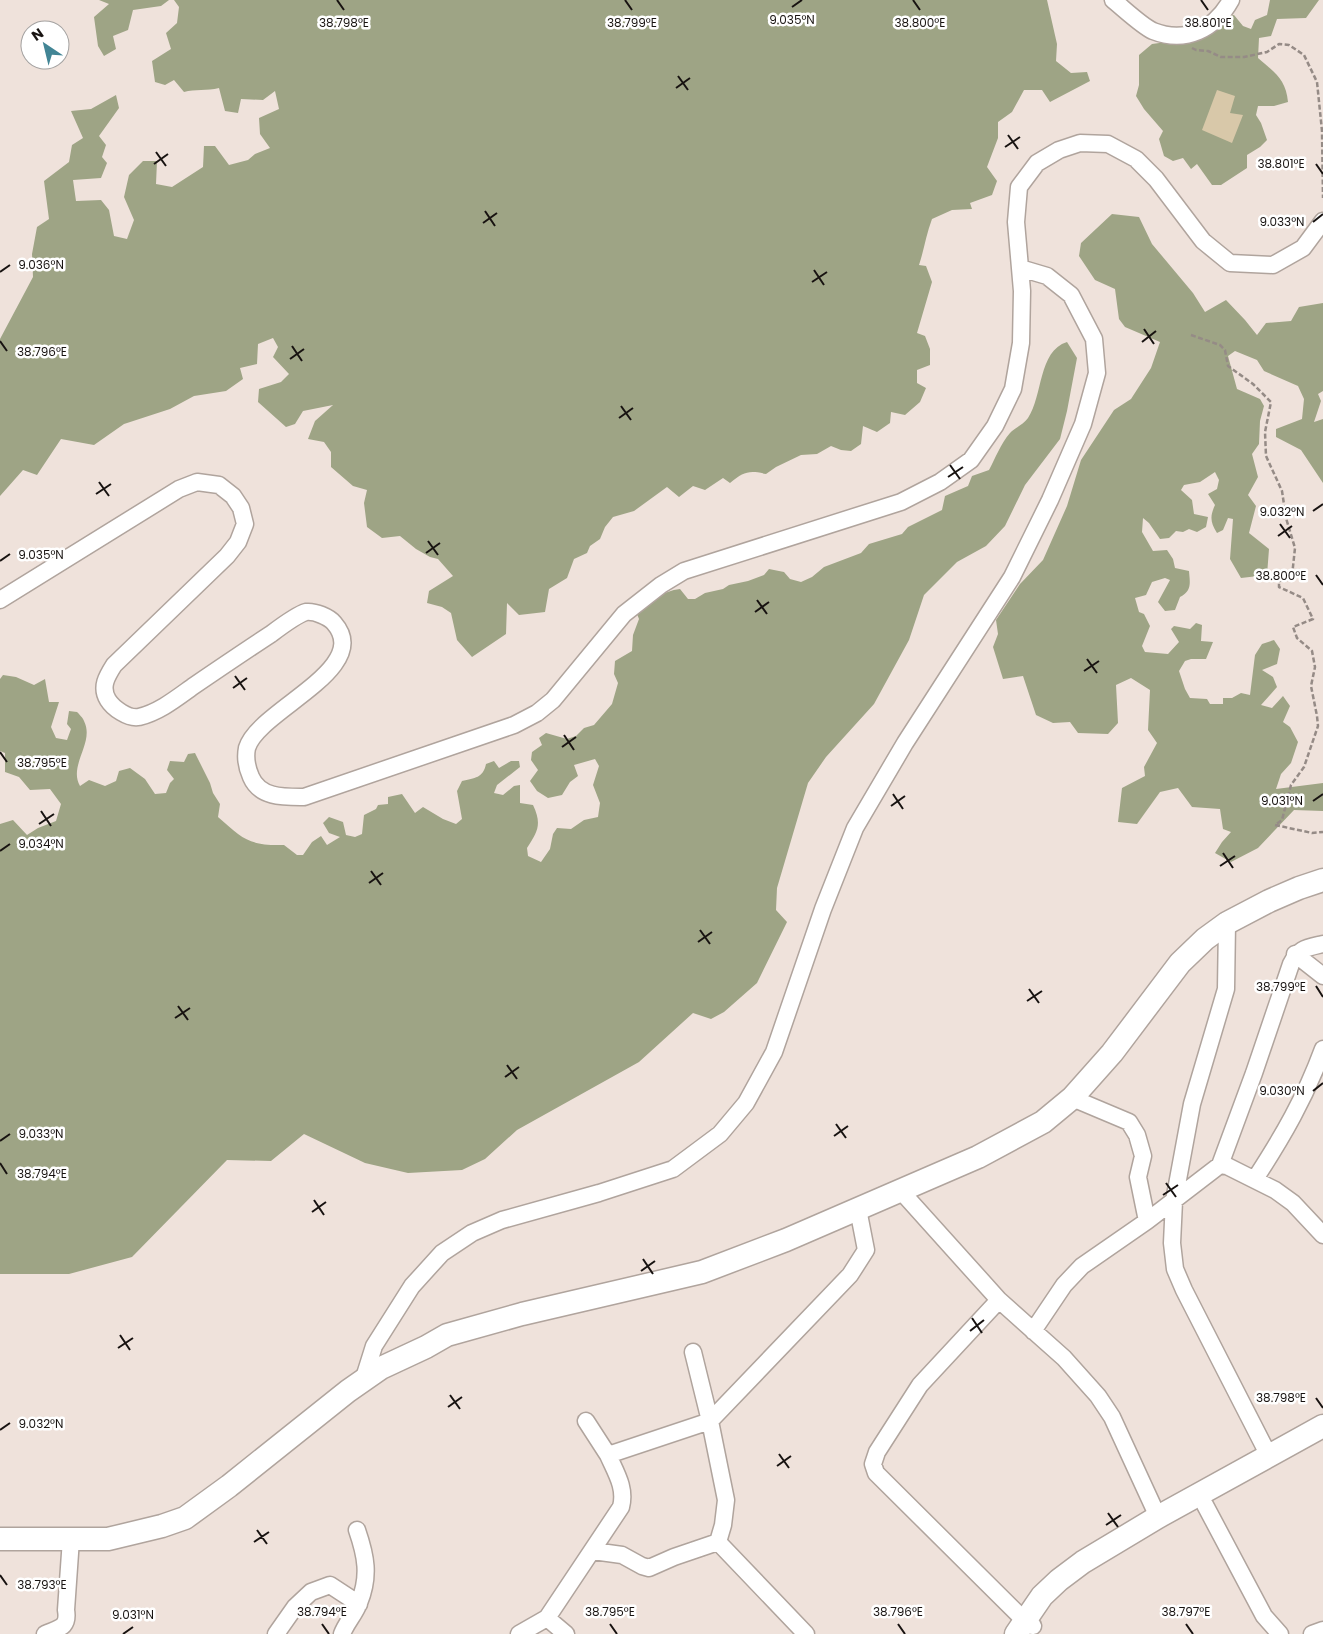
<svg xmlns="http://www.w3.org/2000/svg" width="1323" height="1634" viewBox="0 0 1323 1634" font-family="Poppins,sans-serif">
	<rect width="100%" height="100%" fill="#efe2db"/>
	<path fill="#9ea485" d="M99,0H169L161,6L133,10L128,30L113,36L116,49L104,56L98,46L94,17L109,4Z
		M174,0H1047L1057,44L1056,61L1071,73L1087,72L1090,81L1050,102L1042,90H1024L1012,112L998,122V138L987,167L997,181L992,195L970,203L972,209L952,210L932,219C926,235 924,250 919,265L926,266L932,282L917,333L925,336L930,349V365L917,370V383L926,388L920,402L905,415L891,412L890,423L877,432L863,426L861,444L851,451L841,450L831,446L817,454L801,455L776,467L766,474C748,470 744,472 730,483L723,478L705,490L693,486L679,497L667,487L634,511L613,517L605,527L600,539L590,546L587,553L574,559L567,578L549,589L545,612L519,615L507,603L506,634L472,657L457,640L451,613L442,607L427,603L429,591L453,576L438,559L430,557L416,549L400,536L382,538L367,527L364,503L367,490L353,486L331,467V452L324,442L308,439L315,421L333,405L303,411L295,424L286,427L258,402L259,389L281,382L289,374L273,357L278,347L273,338L258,344L257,364L240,368L243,379L226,391L194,396L170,409L124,424L94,445L61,439L37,475L23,470L0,496V339L33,277L32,254L37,227L49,219L44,181L69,162L72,145L83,138L71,111L91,109L116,95L119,108L99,136L106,145L102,157L107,163L101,178L73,180L76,201L101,200L109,210L114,236L127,239L134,220L124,197L129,175L143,161H157L156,184L172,187L203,167L204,146H215L229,165L248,160L255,154L270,148L260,134L259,118L279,109L275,91L263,100L241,99L238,113L225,111L219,88C207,91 195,89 184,92L174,80L165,85L155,82L152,61L171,49L166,33L177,23L179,7Z
		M1270,0H1319L1306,18L1277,19L1271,36L1259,38L1258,58C1274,72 1286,79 1288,102L1274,106H1258L1256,115L1261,123L1267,140L1260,147L1247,155V168L1221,185H1212L1197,164L1191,169L1183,158L1173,161L1164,156L1159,139L1163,131L1144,109L1136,96L1139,85V55L1152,44L1174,41L1225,17L1234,15L1243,26L1251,29L1255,20L1267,15Z
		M1112,214L1139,217L1152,244L1193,293L1205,312L1226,300L1245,320L1257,335L1266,323L1291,321L1299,307L1323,303V391L1318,394L1321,401L1314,422L1323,419V483L1301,450L1276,437V429L1302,419L1304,399L1298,386L1264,371L1257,360L1235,351L1228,356L1237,389L1260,399L1264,406L1260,421L1259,444L1252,454L1258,477L1248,495L1256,506L1249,533L1269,549L1267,575L1241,578L1230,559L1233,519L1228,518L1223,530L1217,533C1210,522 1210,516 1215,505L1208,494L1217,489L1219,480L1215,472L1200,482L1184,485L1181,490L1192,500L1194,514L1208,517L1206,527L1197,532L1189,529L1183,532L1176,531L1169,538L1160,539L1149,523L1143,518L1142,532L1153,551L1167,550L1173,559L1175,568L1189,571C1190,583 1192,591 1180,597L1175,610L1165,611L1158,602L1170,580L1165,578L1152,582L1146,595L1135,598L1139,612L1144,614L1150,626L1142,646L1145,652L1168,654L1179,642L1171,629L1174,626L1190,629L1196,623L1202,625L1201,641L1213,642L1206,659H1191L1185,661L1179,671L1185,689L1190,698L1207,699L1210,704H1223V698H1232L1241,693L1250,695L1255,655L1262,644L1274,640L1280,649L1277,664L1262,670L1273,677L1277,687L1261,705L1272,708L1283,696L1290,706L1283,722L1290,727L1298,742L1291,763L1281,774L1276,789L1323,783V811L1294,810L1258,848L1231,862L1215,853L1222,842L1231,832L1223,829L1220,809L1192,807L1178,788L1160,792L1137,824L1118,822L1122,788L1145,776L1144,767L1157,743L1148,730L1150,690L1131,678L1116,685L1118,723L1108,734L1078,733L1070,722L1053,723L1036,715L1023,676L1003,679L993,647L998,634L996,620L1020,584L1043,560L1067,506L1081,460L1114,410L1131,399L1151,368L1160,342L1125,327L1119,319L1115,289L1095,280L1079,256L1081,243Z
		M1067,342L1077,358L1067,411L1060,439L1025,485L1005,526L986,546L957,562L924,595L909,640L874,704L826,757L808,783L777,888L776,910L787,922L757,983L724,1012L711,1019L693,1013L639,1062L517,1130L485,1159L462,1170L408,1173L365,1163L304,1134L271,1161L227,1160L132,1257L69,1274H0V824L13,820L27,835L38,828L56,821L61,804L50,789L30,790L19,777L5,772V753L0,751V679L3,675L16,677L34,685L45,679L49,702H59L51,727L56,738L67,740L71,729L67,724L69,711L77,712C79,714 83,718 84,721C95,743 68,765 80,786L89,780L105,786L116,781L119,771L130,768L145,779L155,794L166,793L170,783L174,779L167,770L170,761L184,762L188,754L195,753L210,783L213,793L220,804L218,817C243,839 249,846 284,845L297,855H303L312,842L321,836L327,845L340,837L329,833L323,823L329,817L343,822L346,835L355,837L362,834L364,815L376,809L378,805L388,804V797L402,794L415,813L423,807L443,819L456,824L462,819L457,791L462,781C475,778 483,778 486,764L494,761L499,768L511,761H519L520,767L497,785L494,793L503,795L514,786L520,785V803L533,805C542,824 538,831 527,848L528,856L541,862L550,849L553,834L557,828L571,829L584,820L598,817L600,803L593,785L599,766L595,759L574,765L578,776L570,782L562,795L548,798L537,791L530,781L538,770L531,760L532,752L542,745L539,738L546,733L567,739L576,736L584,728L594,725L612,704L618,683L614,674L615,661L632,651L633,635L639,619L637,614C649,601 663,591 680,589L688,599H695L705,593L723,589L729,585L748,581L764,575L769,569L784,572L790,579L801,582L812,577L824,567L861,553L869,544L902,534L908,527L942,510L945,496L968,486L972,476L989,470C995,459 1001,443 1010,433C1015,428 1024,424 1028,418C1043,396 1038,351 1067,342Z"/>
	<path fill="#d8c8a9" d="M1217,90L1235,96L1230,113L1243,115L1232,143L1202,130Z"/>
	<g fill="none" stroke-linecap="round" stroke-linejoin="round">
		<g stroke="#b0a49d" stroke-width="19">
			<path id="street" d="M1113,0C1123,8 1142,26 1153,31C1186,44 1215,29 1231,0
				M0,600L179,489L197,482L219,485L233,496L241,508L245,524L238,542L227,556L114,665C107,676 100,687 108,700C113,708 128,719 139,717C160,712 178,697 195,685C220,668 245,651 271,634C279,628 296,615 306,612C315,611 329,617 334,623C374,669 258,710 247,748C245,758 247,768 251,777C260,798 284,797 304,797L514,725L537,713L553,700L624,614L661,585L684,571L901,502L940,482L971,460L995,426L1013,389L1021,343L1022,291L1016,222L1019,187L1037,163L1059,150L1080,143L1108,144L1136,159L1156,179L1203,241L1230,263L1273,265L1303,248L1323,221
				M1227,923L1226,989L1192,1104L1174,1201L1172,1243L1175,1269L1184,1290L1269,1456
				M1295,954L1323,976
				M1072,1098L1129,1122L1137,1135L1143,1156L1138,1177L1147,1221L1220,1165L1227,1166L1275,1190L1293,1203L1323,1235
				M1220,1165L1254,1073L1291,964C1299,948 1306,948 1323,944
				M1255,1179C1283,1136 1305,1098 1323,1049
				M900,1190L999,1300L920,1385L877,1452L873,1464L876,1473L1024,1620L1033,1626
				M999,1300L1064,1358L1098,1396L1112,1417L1158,1517
				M1033,1331L1064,1285L1082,1266L1147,1221
				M363,1381L374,1346L412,1286L442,1253L472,1233L502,1220L599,1193L673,1169L720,1134L746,1103L774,1052L823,909L855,828L905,743L1012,577L1050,500L1083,424L1097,373L1094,339L1071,295L1047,276L1020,268
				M586,1421L608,1455
				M1205,1505L1264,1616L1280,1634
				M718,1542L723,1525L726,1500L710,1421L850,1275L866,1250L858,1209
				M718,1542L806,1634
				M593,1551L622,1555L642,1566L649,1568L674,1557L718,1542
				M547,1618L566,1634
				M45,1634C59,1628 69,1628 66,1610L71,1539
				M276,1634L295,1607L311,1592L330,1585L359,1604
				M342,1634C346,1623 355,1614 359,1603C370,1576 366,1556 357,1530
				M519,1634L547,1618L621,1507C626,1488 616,1473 608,1455L710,1421L693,1352
				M1312,1634L1323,1630"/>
		</g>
		<g stroke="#b0a49d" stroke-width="25">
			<path id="secondary" d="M0,1539H108L162,1526L185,1518L229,1486L348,1391L381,1368L426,1347L447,1335L522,1314L702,1272L786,1240L978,1157L1043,1122L1072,1098L1112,1053L1180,963L1205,939L1227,923L1269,901L1299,888L1323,880
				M1016,1634L1042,1596L1059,1580L1083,1562L1158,1517L1323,1426"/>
		</g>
		<path stroke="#958b86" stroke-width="2.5" stroke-dasharray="5 2.5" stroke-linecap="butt" d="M1192,48L1196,50L1208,51L1221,57H1244L1267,52L1279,44L1289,45L1304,55L1317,82L1322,131L1323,198
			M1191,335L1220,345L1225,350L1228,366L1253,384L1271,402L1265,432L1266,456L1282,491L1286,518L1295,548L1292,576L1287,580L1279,581V587L1303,598L1313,619L1293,627L1297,638L1312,651L1315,667L1311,686L1317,716L1318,726L1304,767L1291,785L1282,820L1275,825L1312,833L1323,832"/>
		<use href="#street" stroke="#fff" stroke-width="16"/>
		<use href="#secondary" stroke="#fff" stroke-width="22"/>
	</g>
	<path fill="none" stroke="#181311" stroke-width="2" d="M337,0L344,10M625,0L632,10M913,0L920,10M1201,0L1208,10M792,7L802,0M678,76L688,90M676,88L690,78M1008,135L1018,149M1005,147L1020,137M156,152L166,166M154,164L168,154M1316,164L1323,174M485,211L495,226M1313,222L1323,214M483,223L497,213M814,270L824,285M0,272L10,265M812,282L827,272M1144,329L1154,344M0,341L7,351M1142,342L1156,331M292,346L302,361M290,359L304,349M621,406L631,420M619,418L633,408M950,465L960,479M948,477L963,467M99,482L109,496M96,494L111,484M1313,511L1323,504M1280,524L1290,538M1278,536L1292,526M428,541L438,555M426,553L440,543M0,561L10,554M1316,575L1323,585M757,600L767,614M755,612L769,602M1087,659L1097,673M1084,671L1099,661M235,676L245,690M233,688L247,678M564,735L574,750M562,747L576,737M0,752L7,762M893,794L903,809M1313,801L1323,794M891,806L905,796M41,811L51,826M39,824L54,814M0,851L10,844M1223,853L1233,868M1220,866L1235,856M371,871L381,885M369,883L383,873M700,930L710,944M698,942L712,932M1316,986L1323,997M1029,989L1039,1003M1027,1001L1042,991M178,1006L188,1020M175,1018L190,1008M507,1065L517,1079M505,1077L519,1067M1313,1091L1323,1083M836,1124L846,1138M834,1136L848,1126M0,1141L10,1134M0,1163L7,1174M1166,1183L1176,1197M1163,1195L1178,1185M314,1200L324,1215M312,1212L326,1202M643,1259L653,1274M641,1271L655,1261M972,1318L982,1333M970,1331L984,1320M120,1335L130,1350M118,1348L133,1338M450,1395L460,1409M1316,1398L1323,1408M448,1407L462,1397M0,1430L10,1423M779,1454L789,1468M777,1466L791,1456M1108,1513L1118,1527M1106,1525L1121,1515M257,1530L267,1544M254,1542L269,1532M0,1575L7,1585M322,1624L329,1634M610,1624L617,1634M898,1624L905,1634M1186,1624L1193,1634M123,1634L133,1627"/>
	<g font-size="12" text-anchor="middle" fill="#181311" stroke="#fff" stroke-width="5" stroke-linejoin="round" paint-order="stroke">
		<text x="792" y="24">9.035°N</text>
		<text x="344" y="27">38.798°E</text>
		<text x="632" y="27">38.799°E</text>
		<text x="920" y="27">38.800°E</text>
		<text x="1208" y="27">38.801°E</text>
		<text x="1281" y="168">38.801°E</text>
		<text x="1282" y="226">9.033°N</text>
		<text x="41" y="269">9.036°N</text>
		<text x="42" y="356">38.796°E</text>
		<text x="1282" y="516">9.032°N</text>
		<text x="41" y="559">9.035°N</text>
		<text x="1281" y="580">38.800°E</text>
		<text x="42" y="767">38.795°E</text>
		<text x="1282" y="805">9.031°N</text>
		<text x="41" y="848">9.034°N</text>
		<text x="1281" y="991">38.799°E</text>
		<text x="1282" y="1095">9.030°N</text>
		<text x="41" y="1138">9.033°N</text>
		<text x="42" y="1178">38.794°E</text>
		<text x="1281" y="1402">38.798°E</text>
		<text x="41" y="1428">9.032°N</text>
		<text x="42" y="1589">38.793°E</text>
		<text x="322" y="1616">38.794°E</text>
		<text x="610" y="1616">38.795°E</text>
		<text x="898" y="1616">38.796°E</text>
		<text x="1186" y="1616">38.797°E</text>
		<text x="133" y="1619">9.031°N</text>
	</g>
	<g transform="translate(45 45) rotate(325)"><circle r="24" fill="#ffffff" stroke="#a3a1a0"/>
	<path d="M0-4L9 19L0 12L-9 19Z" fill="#428595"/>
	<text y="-8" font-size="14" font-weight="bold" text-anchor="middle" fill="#181311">N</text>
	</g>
</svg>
